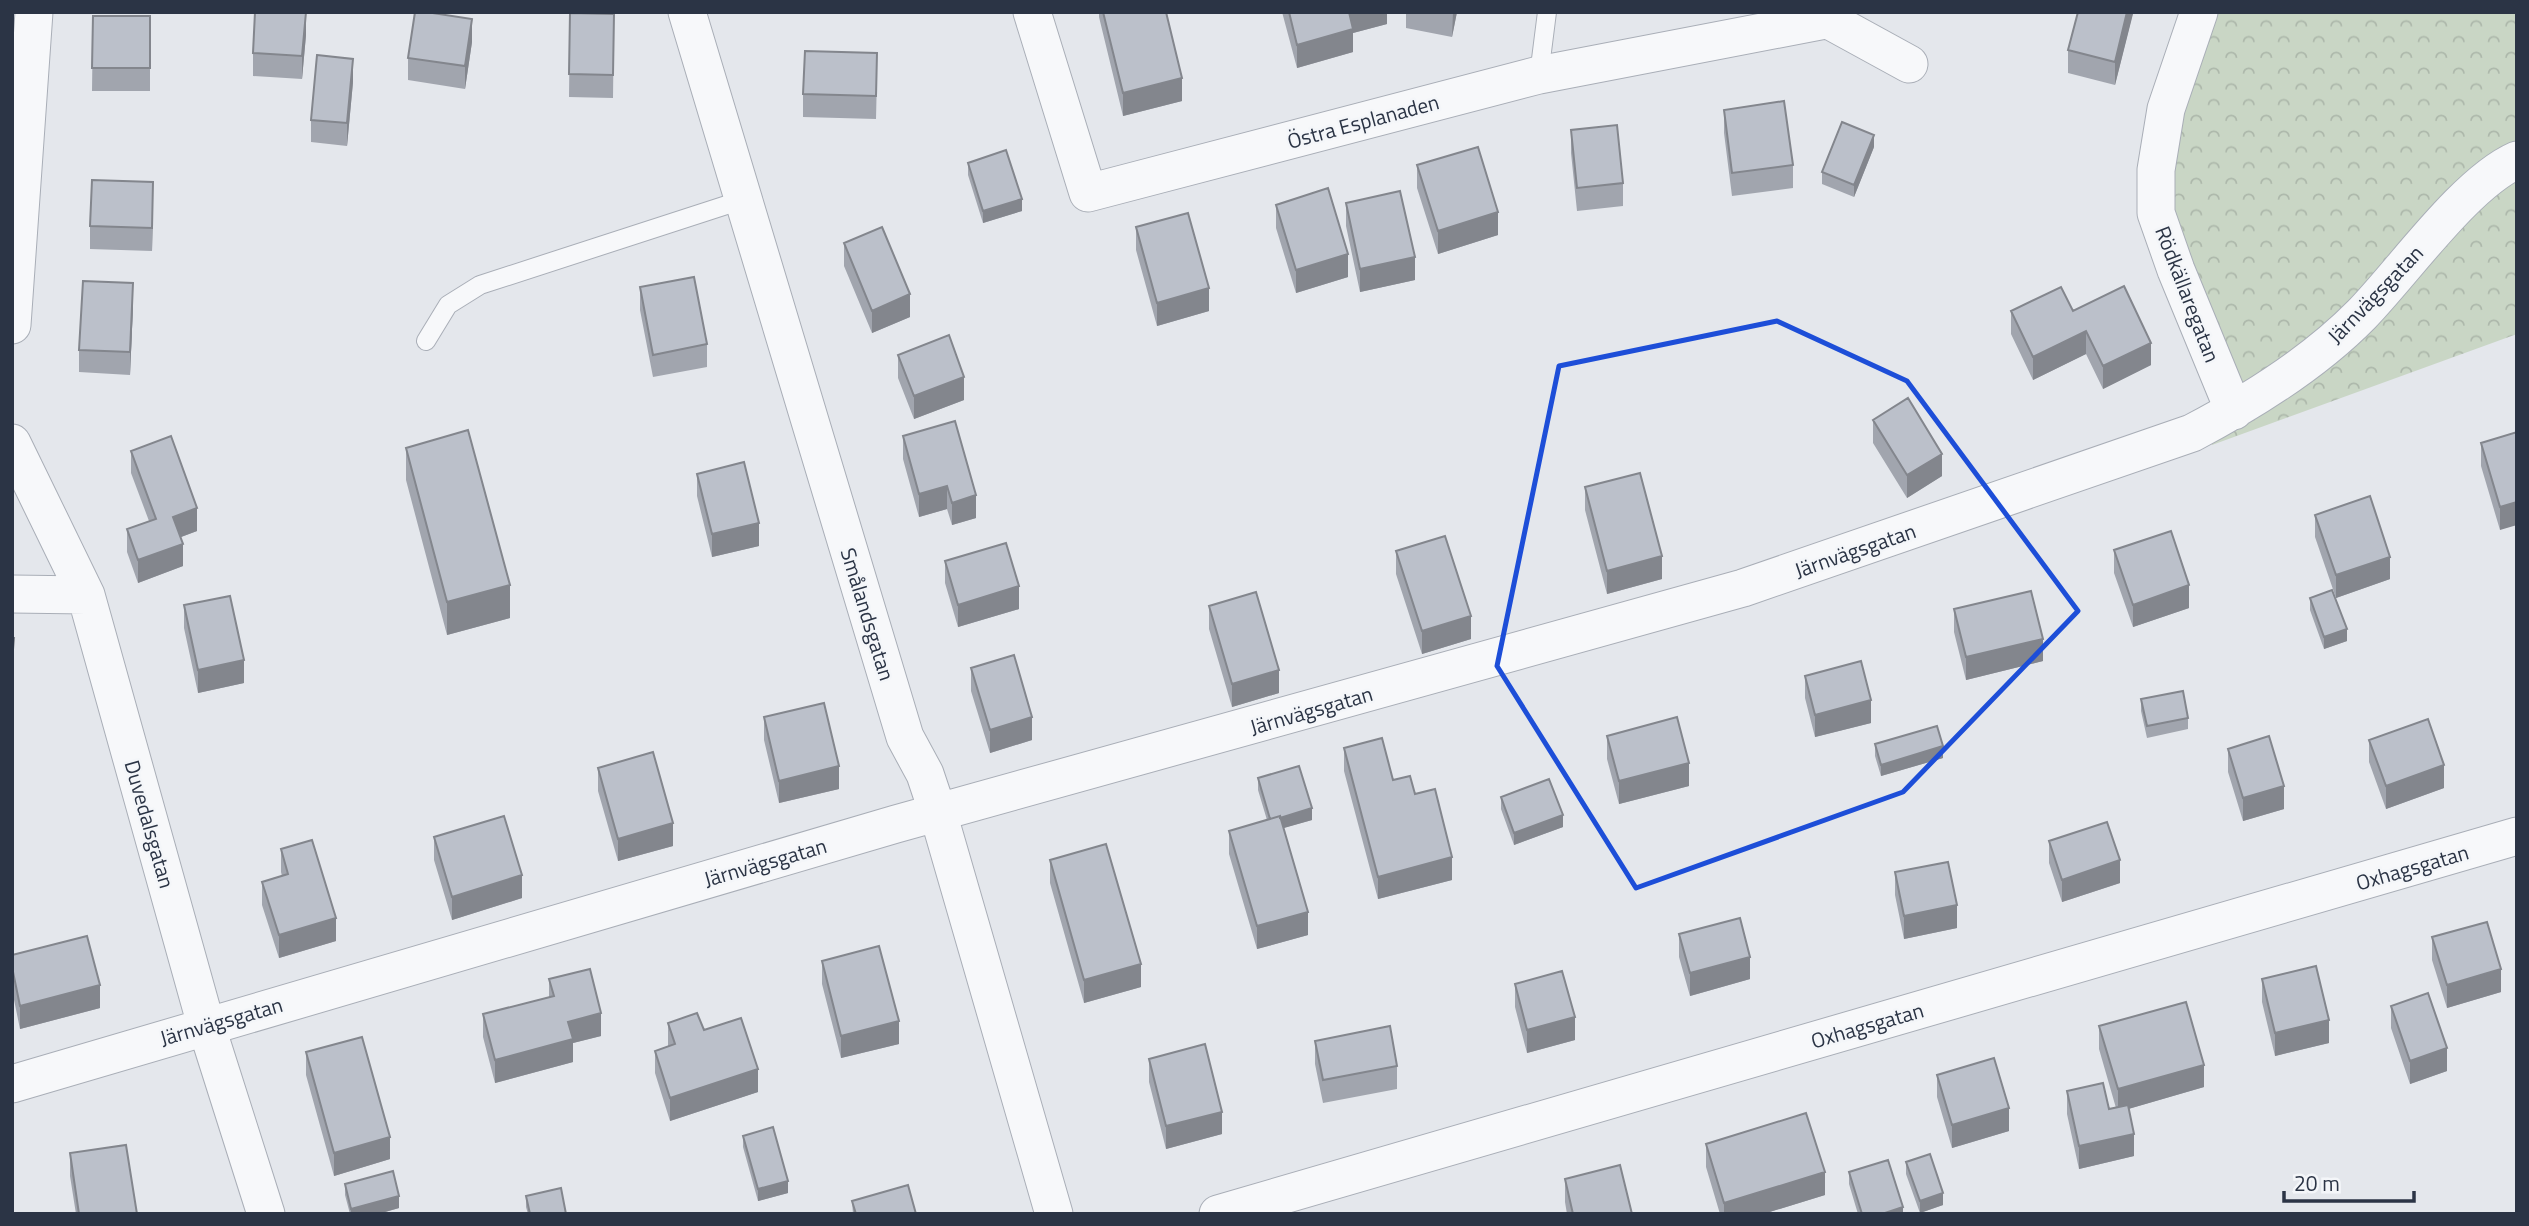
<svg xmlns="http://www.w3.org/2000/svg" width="2529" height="1226" viewBox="0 0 2529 1226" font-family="'Titillium Web',sans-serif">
	<defs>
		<pattern id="forest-crowns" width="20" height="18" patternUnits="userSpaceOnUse" patternTransform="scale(1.75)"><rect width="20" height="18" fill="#c9d6c5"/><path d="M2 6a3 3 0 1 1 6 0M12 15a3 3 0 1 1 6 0" fill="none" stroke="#adb8ab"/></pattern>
	</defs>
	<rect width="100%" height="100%" fill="#e4e7ec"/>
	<path fill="url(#forest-crowns)" d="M2207,12H2517V334L2212,445L2205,333L2162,221L2178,83Z"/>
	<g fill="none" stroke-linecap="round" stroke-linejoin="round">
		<g stroke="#a9aeb7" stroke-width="20">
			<path id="lane" d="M1539,75L1547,12
				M426,341L448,305L480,285L742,200"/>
		</g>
		<g stroke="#a9aeb7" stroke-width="39">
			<path id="street" d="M687,12L905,737L925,774L938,813L1054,1214
				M1032,12L1088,193L1539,75L1825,20
				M1814,12L1909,64
				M2199,12L2166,109L2156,170V213L2176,270L2234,411
				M12,325L34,12
				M12,443L86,595L206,1025L266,1214
				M12,594L86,595
				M12,1084L896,824L1743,588L2192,433C2253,401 2314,363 2362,314C2403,272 2465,183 2517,160
				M1218,1214L2517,836"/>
		</g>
		<use href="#lane" stroke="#f7f8fa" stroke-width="18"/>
		<use href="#street" stroke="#f7f8fa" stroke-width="37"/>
	</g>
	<path fill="#a1a5ae" d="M1099,12H1166L1182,101L1123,116L1099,17Z
		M1282,12H1387V24L1353,33V52L1297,68Z
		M1406,12H1457L1452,37L1406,28Z
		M2133,12L2115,85L2068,73V50Z
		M570,13L614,14L613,98L569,97Z
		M93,16H150V91H92Z
		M306,35L302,79L253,76V53Z
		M472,42L465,89L408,80V58Z
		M877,76L876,119L803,117V94Z
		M353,82L347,146L311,142V120Z
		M1724,110L1793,165V188L1732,196L1724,133Z
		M1571,130L1623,183V206L1577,211L1571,153Z
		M1874,147L1854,197L1822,184V172Z
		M968,163L1022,211L983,223L968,175Z
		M1417,165L1498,235L1438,254L1417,188Z
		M1346,203L1415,280L1360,292L1346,226Z
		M153,205L152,251L90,249V226Z
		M1276,205L1348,277L1296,293L1276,228Z
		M1136,227L1209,311L1157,326L1136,250Z
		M844,243L910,317L872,333L844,266Z
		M640,287L707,344V367L653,377L640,310Z
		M133,306L130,375L79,372V350Z
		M2011,311H2073L2151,365L2103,389L2086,354L2033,380L2011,334Z
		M898,355L964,400L914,419L898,378Z
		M1873,420L1942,476L1907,498L1873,443Z
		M2517,432L2500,530L2481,466V443Z
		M903,436L976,518L952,525L947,509L919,517L903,459Z
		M406,448L510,618L447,635L406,480Z
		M131,451L197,531L181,537L183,566L138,583L127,552V529L149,521L131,473Z
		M697,474L759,546L712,557L697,496Z
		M1585,487L1662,579L1607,594L1585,510Z
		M2315,515L2390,579L2336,598L2315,537Z
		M2114,550L2189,608L2133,627L2114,573Z
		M1396,551L1471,639L1422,654L1396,574Z
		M945,561L1019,609L958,627L945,583Z
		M2310,598L2347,641L2324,649L2310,610Z
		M184,605L244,683L198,693L184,628Z
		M1209,606L1279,693L1232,707L1209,629Z
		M1954,609L2043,661L1966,680L1954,632Z
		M971,668L1032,740L990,753L971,691Z
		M1805,676L1871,723L1815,737L1805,698Z
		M2141,699L2188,718V729L2147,738L2141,711Z
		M764,717L839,789L779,803L764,740Z
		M1607,736L1689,786L1619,804L1607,759Z
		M2369,740L2444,788L2386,809L2369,762Z
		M1875,744L1943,758L1881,776L1875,756Z
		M1344,748L1415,794L1452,880L1378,899L1344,771Z
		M2228,749L2284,809L2243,821L2228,772Z
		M598,768L673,846L618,861L598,791Z
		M1258,778L1312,820L1283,828L1308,935L1257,949L1229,854V831L1267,820L1258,790Z
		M1501,797L1563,827L1514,845L1501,809Z
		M434,837L522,898L452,920L434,860Z
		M2049,841L2120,883L2062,902L2049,863Z
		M281,849L336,941L279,958L262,905V882L282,876L281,872Z
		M1050,860L1141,987L1084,1003L1050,883Z
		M1895,872L1957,928L1904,939L1895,895Z
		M1679,934L1750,979L1690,996L1679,957Z
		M2432,937L2501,992L2447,1008L2432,960Z
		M12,955L100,1008L20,1029L12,990Z
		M822,961L899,1044L841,1058L822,984Z
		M549,979L601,1036L573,1043V1062L495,1083L483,1037V1014L549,997Z
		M2262,979L2329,1043L2275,1056L2262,1002Z
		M1515,984L1575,1040L1527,1053L1515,1007Z
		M2391,1006L2447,1071L2410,1084L2391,1028Z
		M668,1023L704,1030L758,1092L670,1121L655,1073V1051L668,1046Z
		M2099,1026L2204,1087L2128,1109L2134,1156L2079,1169L2067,1114V1091L2109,1109L2116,1108L2099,1049Z
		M1315,1041L1397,1066V1089L1323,1103L1315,1064Z
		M306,1052L390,1159L334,1176L306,1075Z
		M1149,1059L1222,1134L1166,1149L1149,1082Z
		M1937,1075L2009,1131L1952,1148L1937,1097Z
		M743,1136L788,1193L758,1201L743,1147Z
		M1706,1144L1825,1195L1763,1214H1720L1706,1167Z
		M70,1153L137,1214H76L70,1176Z
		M1906,1162L1943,1205L1920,1213L1906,1174Z
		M1849,1172L1903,1214H1858L1849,1184Z
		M1565,1179L1632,1214H1567L1565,1202Z
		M345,1184L399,1208L378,1214H350L345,1195Z
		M526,1196L566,1214H528L526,1207Z
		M852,1201L916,1214H853Z"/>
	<path fill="#83868d" d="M306,12V35L302,79V56Z
		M1349,12H1387V24L1353,33V52L1297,68V45Z
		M1453,12H1457L1452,37Z
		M2127,12H2133V14L2115,85V62Z
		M472,19V42L465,89V66Z
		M353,59V82L347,146V123Z
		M1182,78V101L1123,116V93Z
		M1874,135V147L1854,197V185Z
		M153,182V205L152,251V228Z
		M1022,199V211L983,223V211Z
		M1498,212V235L1438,254V231Z
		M1348,254V277L1296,293V270Z
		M1415,257V280L1360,292V269Z
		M133,283V306L130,375V352Z
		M1209,288V311L1157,326V303Z
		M910,294V317L872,333V311Z
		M2086,331V354L2033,380V357Z
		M2151,343V365L2103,389V366Z
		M964,377V400L914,419V396Z
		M1942,454V476L1907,498V475Z
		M947,486V509L919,517V494Z
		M976,495V518L952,525V503Z
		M2517,502V525L2500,530V507Z
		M197,508V531L173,540V517Z
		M759,523V546L712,557V534Z
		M183,544V566L138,583V560Z
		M1662,556V579L1607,594V571Z
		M2390,557V579L2336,598V575Z
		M510,585V618L447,635V602Z
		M2189,585V608L2133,627V605Z
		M1019,586V609L958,627V605Z
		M1471,616V639L1422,654V631Z
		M2347,629V641L2324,649V637Z
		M14,638V661L12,683V661Z
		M2043,639V661L1966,680V657Z
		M244,660V683L198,693V670Z
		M1279,670V693L1232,707V684Z
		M1871,700V723L1815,737V715Z
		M1032,717V740L990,753V730Z
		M1943,746V758L1881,776V765Z
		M1689,763V786L1619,804V781Z
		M2444,765V788L2386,809V786Z
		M839,766V789L779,803V781Z
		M2284,786V809L2243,821V798Z
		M1312,808V820L1270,832V820Z
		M1563,815V827L1514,845V833Z
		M673,823V846L618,861V839Z
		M1452,857V880L1378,899V877Z
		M2120,860V883L2062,902V880Z
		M522,875V898L452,920V897Z
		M1957,905V928L1904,939V916Z
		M1308,912V935L1257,949V926Z
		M336,918V941L279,958V935Z
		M1750,957V979L1690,996V973Z
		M1141,964V987L1084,1003V980Z
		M2501,969V992L2447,1008V985Z
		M100,985V1008L20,1029V1006Z
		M601,1013V1036L573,1043V1062L495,1083V1060L568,1022Z
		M1575,1017V1040L1527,1053V1030Z
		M2329,1020V1043L2275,1056V1033Z
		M899,1021V1044L841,1058V1036Z
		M2447,1048V1071L2410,1084V1061Z
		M2204,1065V1087L2118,1112V1089Z
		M758,1069V1092L670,1121V1098Z
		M2009,1108V1131L1952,1148V1125Z
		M1222,1112V1134L1166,1149V1126Z
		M2134,1134V1156L2079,1169V1146Z
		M390,1137V1159L334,1176V1153Z
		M1825,1172V1195L1763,1214H1724V1203Z
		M788,1181V1193L758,1201V1189Z
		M1943,1193V1205L1920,1213V1201Z
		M399,1196V1208L378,1214H351V1209Z
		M1903,1207V1214H1882Z"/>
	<path fill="#bbc0ca" stroke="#83868d" stroke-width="2" d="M255,12H306L302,56L253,53Z
		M415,12H426L472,19L465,66L408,58Z
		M1103,12H1166L1182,78L1123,93Z
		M1289,12H1349L1353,29L1297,45Z
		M2078,12H2127L2115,62L2068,50Z
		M570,13L614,14L613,75L569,74Z
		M93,16H150V68H92Z
		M805,51L877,53L876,96L803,94Z
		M317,55L353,59L347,123L311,120Z
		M1784,101L1793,165L1732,173L1724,110Z
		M1842,122L1874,135L1854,185L1822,172Z
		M1617,125L1623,183L1577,188L1571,130Z
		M1478,147L1498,212L1438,231L1417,165Z
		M1006,150L1022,199L983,211L968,163Z
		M92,180L153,182L152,228L90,226Z
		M1328,188L1348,254L1296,270L1276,205Z
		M1400,191L1415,257L1360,269L1346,203Z
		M1188,213L1209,288L1157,303L1136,227Z
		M882,227L910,294L872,311L844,243Z
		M694,277L707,344L653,355L640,287Z
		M83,281L133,283L130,352L79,350Z
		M2124,286L2151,343L2103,366L2086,331L2033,357L2011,311L2061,287L2073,311Z
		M949,335L964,377L914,396L898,355Z
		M1908,398L1942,454L1907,475L1873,420Z
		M955,421L976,495L952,503L947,486L919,494L903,436Z
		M468,430L510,585L447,602L406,448Z
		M2517,432V502L2500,507L2481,443Z
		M171,436L197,508L173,517L183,544L138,560L127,529L156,519L131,451Z
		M744,462L759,523L712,534L697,474Z
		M1640,473L1662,556L1607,571L1585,487Z
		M2370,496L2390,557L2336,575L2315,515Z
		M2171,531L2189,585L2133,605L2114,550Z
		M1445,536L1471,616L1422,631L1396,551Z
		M1006,543L1019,586L958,605L945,561Z
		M2332,590L2347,629L2324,637L2310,598Z
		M2031,591L2043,639L1966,657L1954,609Z
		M1256,592L1279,670L1232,684L1209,606Z
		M230,596L244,660L198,670L184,605Z
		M12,638H14L12,661Z
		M1014,655L1032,717L990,730L971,668Z
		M1861,661L1871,700L1815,715L1805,676Z
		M2183,691L2188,718L2147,726L2141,699Z
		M824,703L839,766L779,781L764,717Z
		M1677,717L1689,763L1619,781L1607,736Z
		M2428,719L2444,765L2386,786L2369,740Z
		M1937,726L1943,746L1881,765L1875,744Z
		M2269,736L2284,786L2243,798L2228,749Z
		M1382,738L1393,780L1410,776L1415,794L1435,789L1452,857L1378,877L1344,748Z
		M653,752L673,823L618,839L598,768Z
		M1299,766L1312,808L1280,818V816L1270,819L1258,778Z
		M1549,779L1563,815L1514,833L1501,797Z
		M504,816L522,875L452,897L434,837Z
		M1280,816L1308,912L1257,926L1229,831Z
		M2107,822L2120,860L2062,880L2049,841Z
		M312,840L336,918L279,935L262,882L288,874L281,849Z
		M1106,844L1141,964L1084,980L1050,860Z
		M1948,862L1957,905L1904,916L1895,872Z
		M1740,918L1750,957L1690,973L1679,934Z
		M2487,922L2501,969L2447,985L2432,937Z
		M87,936L100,985L20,1006L12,967V955Z
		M879,946L899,1021L841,1036L822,961Z
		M2316,966L2329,1020L2275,1033L2262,979Z
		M590,969L601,1013L568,1022L573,1039L495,1060L483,1014L554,996L549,979Z
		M1562,971L1575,1017L1527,1030L1515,984Z
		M2428,993L2447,1048L2410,1061L2391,1006Z
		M2186,1002L2204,1065L2118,1089L2099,1026Z
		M697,1013L704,1030L741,1018L758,1069L670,1098L655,1051L675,1044L668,1023Z
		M1390,1026L1397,1066L1323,1080L1315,1041Z
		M362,1037L390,1137L334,1153L306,1052Z
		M1205,1044L1222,1112L1166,1126L1149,1059Z
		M1994,1058L2009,1108L1952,1125L1937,1075Z
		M2103,1083L2109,1109L2128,1105L2134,1134L2079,1146L2067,1091Z
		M1806,1113L1825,1172L1724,1203L1706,1144Z
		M773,1127L788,1181L758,1189L743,1136Z
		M126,1145L137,1214H79L70,1153Z
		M1930,1154L1943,1193L1920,1201L1906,1162Z
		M1888,1160L1903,1207L1882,1214H1862L1849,1172Z
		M1620,1165L1632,1214H1573L1565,1179Z
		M393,1171L399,1196L351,1209L345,1184Z
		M908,1185L916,1214H856L852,1201Z
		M561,1188L566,1214H530L526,1196Z"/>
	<path fill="none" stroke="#1d4ed8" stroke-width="5" stroke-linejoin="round" d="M1777,321L1907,381L2078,611L1903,792L1636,888L1497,666L1559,366Z"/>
	<g text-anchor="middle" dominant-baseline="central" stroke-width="5" stroke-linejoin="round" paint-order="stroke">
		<g font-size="21" fill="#2b3445" stroke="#f4f6f9">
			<text transform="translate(1363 121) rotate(-15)">Östra Esplanaden</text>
			<text transform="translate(2188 294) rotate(69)">Rödkällaregatan</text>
			<text transform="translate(2375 294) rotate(-46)">Järnvägsgatan</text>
			<text transform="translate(1855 550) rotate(-19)">Järnvägsgatan</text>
			<text transform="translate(868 614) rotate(73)">Smålandsgatan</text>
			<text transform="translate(1311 710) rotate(-16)">Järnvägsgatan</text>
			<text transform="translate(150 824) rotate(74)">Duvedalsgatan</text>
			<text transform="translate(765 862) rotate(-16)">Järnvägsgatan</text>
			<text transform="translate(2412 867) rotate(-16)">Oxhagsgatan</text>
			<text transform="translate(221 1021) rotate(-16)">Järnvägsgatan</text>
			<text transform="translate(1867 1025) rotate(-16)">Oxhagsgatan</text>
		</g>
	</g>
	<rect width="2529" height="1226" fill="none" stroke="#2b3445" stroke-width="28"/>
	<path d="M2284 1191v10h130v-10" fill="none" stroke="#2b3445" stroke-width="3.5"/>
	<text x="2294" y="1191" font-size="21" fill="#2b3445" stroke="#f4f6f9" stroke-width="5" paint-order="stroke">20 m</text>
</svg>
